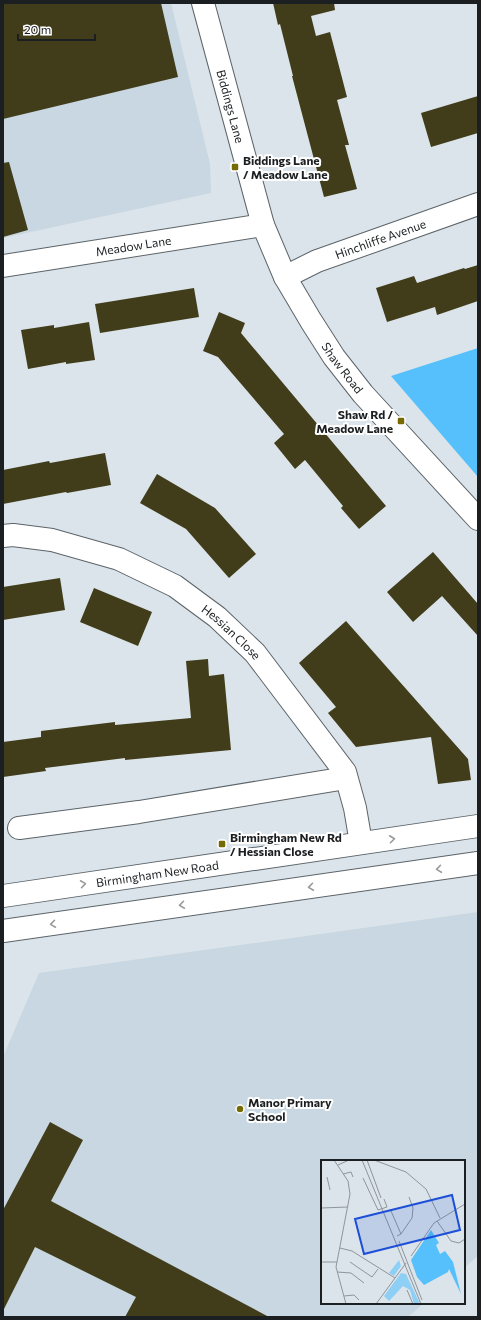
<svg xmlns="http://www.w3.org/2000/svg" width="481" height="1320" viewBox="0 0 481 1320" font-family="Commissioner,sans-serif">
	<rect width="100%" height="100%" fill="#dbe4ea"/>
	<path fill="#c8d7e1" d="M3,3H171L210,164L211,193L3,238Z
		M478,912V1256L464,1268V1161H322V1303H424L408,1317H3V1057L39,973Z"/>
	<path fill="#55c0fb" d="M478,348V477L391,376Z"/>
	<path fill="#413d1b" d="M3,3H161L178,77L3,119Z
		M273,3H334L335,10L311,16L316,36L330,32L335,51L347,97L337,100L349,145H345L357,189L324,197L292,76H293L280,24L278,25Z
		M478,96V133L431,147L421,113Z
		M9,162L28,230L3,237V163Z
		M478,265V301L437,315L435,307L387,322L376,288L414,276L417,283L464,268L465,269Z
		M194,288L199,317L100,333L95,304Z
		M219,312L245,323L241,333L386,506L359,529L341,508L343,506L305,460L295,469L274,443L284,434L218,357L203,351Z
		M89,322L95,360L66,364V362L28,369L21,330L54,325V328Z
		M105,453L111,485L67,493L66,492L3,504V470L49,461L50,463Z
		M157,474L215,508L256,554L229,578L186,529L140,503Z
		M433,552L478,604V636L442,596L413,622L387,592Z
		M60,578L65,610L3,620V587Z
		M94,588L152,612L138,646L80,622Z
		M346,621L468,759L471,780L438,784L431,737L356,747L328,713L336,707L299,663Z
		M208,659L209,676L224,674L231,750L125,760V758L45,768L46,771L3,777V742L41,737V731L115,722V725L191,718L186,661Z
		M50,1122L83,1140L51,1201L269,1317H125L136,1297L35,1247L3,1311V1210Z"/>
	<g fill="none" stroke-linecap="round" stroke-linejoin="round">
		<g stroke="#5c6469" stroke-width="24">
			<g id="street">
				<path id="s1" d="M3,266L263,225"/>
				<path id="s2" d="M285,277L317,261L478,204"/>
				<path id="s3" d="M3,536L13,535L52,540L119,559L175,586L217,617L255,653L345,772L355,808L361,843"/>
				<path d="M19,828L139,812L346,778"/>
			</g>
		</g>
		<g stroke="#5c6469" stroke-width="24">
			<g id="secondary">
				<path id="s4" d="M203,3L263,225L285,277L311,321L334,357L363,394L478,519"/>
			</g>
		</g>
		<g stroke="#5c6469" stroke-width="24">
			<g id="highway">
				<path id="s5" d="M3,896L478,826"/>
				<path d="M3,931L478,863"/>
			</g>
		</g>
		<use href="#street" stroke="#fff" stroke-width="22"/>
		<use href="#secondary" stroke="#fff" stroke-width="22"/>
		<use href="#highway" stroke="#fff" stroke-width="22"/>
	</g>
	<defs><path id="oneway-chevron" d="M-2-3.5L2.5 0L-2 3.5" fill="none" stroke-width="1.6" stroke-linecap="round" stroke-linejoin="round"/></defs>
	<g stroke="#999a9b">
		<use href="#oneway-chevron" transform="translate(392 839) rotate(-7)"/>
		<use href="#oneway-chevron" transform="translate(439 869) rotate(172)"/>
		<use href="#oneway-chevron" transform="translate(83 884) rotate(-8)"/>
		<use href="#oneway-chevron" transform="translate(311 887) rotate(172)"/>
		<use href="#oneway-chevron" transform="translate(182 905) rotate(172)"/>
		<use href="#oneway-chevron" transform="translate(53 924) rotate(172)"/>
	</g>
	<g fill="#766a02" stroke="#fff" stroke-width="1.5">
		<rect x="231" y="163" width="8" height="8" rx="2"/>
		<rect x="397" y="417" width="8" height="8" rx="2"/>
		<rect x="218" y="840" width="8" height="8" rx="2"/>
		<circle cx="240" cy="1109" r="4"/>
	</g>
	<g text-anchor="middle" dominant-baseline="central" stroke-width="4" stroke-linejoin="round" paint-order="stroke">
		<g font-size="12" fill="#1c1f21" stroke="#fff">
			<text stroke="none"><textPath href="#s4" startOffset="107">Biddings Lane</textPath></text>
			<text stroke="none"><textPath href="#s2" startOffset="103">Hinchliffe Avenue</textPath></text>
			<text stroke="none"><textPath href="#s1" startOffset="132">Meadow Lane</textPath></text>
			<text stroke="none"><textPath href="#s4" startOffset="394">Shaw Road</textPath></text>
			<text stroke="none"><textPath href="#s3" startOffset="254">Hessian Close</textPath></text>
			<text stroke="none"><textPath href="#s5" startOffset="156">Birmingham New Road</textPath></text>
		</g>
		<g font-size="12" font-weight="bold" fill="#1c1f21" stroke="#fff" text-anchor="start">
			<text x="243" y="160">Biddings Lane<tspan x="243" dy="14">/ Meadow Lane</tspan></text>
			<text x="393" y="414" text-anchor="end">Shaw Rd /<tspan x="393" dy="14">Meadow Lane</tspan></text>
			<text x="230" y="837">Birmingham New Rd<tspan x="230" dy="14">/ Hessian Close</tspan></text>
			<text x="248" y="1102">Manor Primary<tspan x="248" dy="14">School</tspan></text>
		</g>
	</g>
	<g transform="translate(321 1160)">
		<rect width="144" height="144" fill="#dbe4ea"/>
		<path d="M78,100L80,106L73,116L68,113ZM80,113L85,114L99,144H93L89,130L82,126L68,141L63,136Z" fill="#8ecff6"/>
		<path d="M110,70L118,83L115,85L119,94L124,91L132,102L140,134L128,109L127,112L103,125L96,117L90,100Z" fill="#55c0fb"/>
		<path fill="none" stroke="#8f959a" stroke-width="1" d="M13,0L27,21L29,34L15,107L25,144M41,0L100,144M46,0L60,38M53,0L85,12L105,29L119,58M17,5L28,0M22,14L30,12L32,17M6,17L9,30M42,18L57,50L66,47L63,39M0,48L27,47M70,51L80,74M116,61L130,81L138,83L144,79M76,76L80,74L91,58L92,48L88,37M78,81L101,140M19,88L31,91L74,118M90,96L113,63L144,44M0,102H16M29,102L51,117L57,109M16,112L30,113L43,123M86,130L92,144M23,136L33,135L38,140M55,144L85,103"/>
		<path fill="#1d4ed8" fill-opacity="0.15" stroke="#1d4ed8" stroke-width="2" d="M131,35L139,70L43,94L34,59Z"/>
		<rect width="144" height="144" fill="none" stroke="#1c1f21" stroke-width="2"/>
	</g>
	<rect width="481" height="1320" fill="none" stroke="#1c1f21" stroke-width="8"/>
	<path d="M18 34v6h77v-6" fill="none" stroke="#1c1f21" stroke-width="2"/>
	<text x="24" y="34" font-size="12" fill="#1c1f21" stroke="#ffffff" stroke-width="3" paint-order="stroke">20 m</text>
</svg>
